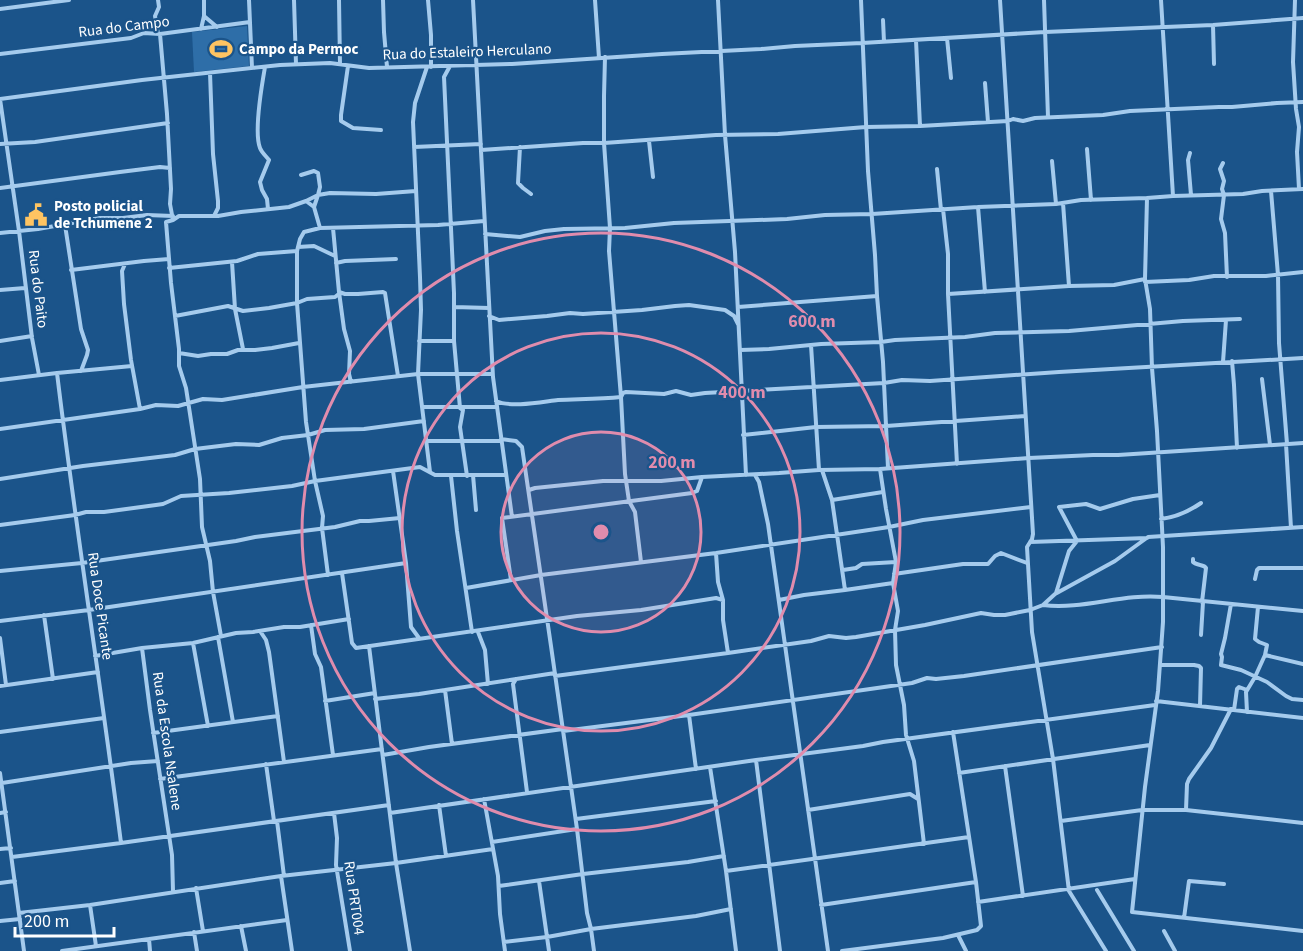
<svg xmlns="http://www.w3.org/2000/svg" width="1303" height="951" viewBox="0 0 1303 951" font-family="'Source Sans 3',sans-serif">
	<rect width="100%" height="100%" fill="#1b548a"/>
	<path fill="#2e6ea8" d="M247,26L249,66L194,72L192,32Z"/>
	<g fill="none" stroke-linecap="round" stroke-linejoin="round">
		<path stroke="#a5cbed" stroke-width="4" d="M158,0L159,7L155,16L158,34
			M249,0L252,68
			M294,0L296,64
			M339,0L340,64
			M383,0L384,32L387,67
			M428,0L431,35V67
			M473,0L493,377L512,517
			M595,0L599,58
			M718,0L725,135L735,252L746,475
			M1000,0L1033,534L1032,539L1027,547L1032,632L1053,759L1069,891L1106,951
			M1044,0L1048,117
			M1161,0L1173,196L1243,194L1262,191L1303,189
			M1295,0L1293,62L1296,109L1299,127L1297,152L1299,189
			M0,9L69,0
			M204,16L217,27
			M883,20L884,42
			M1213,25L1214,64
			M201,29L204,16V0
			M160,34L167,114L171,189L170,204L173,220L166,222L171,283L179,349V366L186,388L200,479L202,527L210,561L213,592L221,636
			M947,38L951,78
			M916,40L920,126
			M0,54L131,38L144,33L160,34L250,22
			M348,66L341,115V121L353,128L381,130
			M265,67C262,84 254,133 260,148C262,153 266,156 269,160L260,182L262,190L267,199L268,209
			M427,67L415,103L413,122L420,277L421,310L418,374H492
			M210,73L213,154L218,201V208L214,216
			M985,83L988,122
			M0,99L142,80L280,65L330,63L369,68L512,64L662,54L761,49L795,46L862,43L1045,32L1213,25L1303,18
			M0,99L19,231L32,338L39,375
			M649,141L653,177
			M0,144L35,142L168,123
			M414,147L481,144
			M520,147L518,183L523,188L531,194
			M1087,149L1091,200
			M481,150L583,143H604V96L605,57
			M1190,153L1188,160L1191,195
			M1052,161L1056,204
			M1223,163L1220,169L1224,181L1222,189L1224,195L1221,219L1225,233L1227,277
			M937,169L941,210
			M301,175L314,171L318,173L320,187L318,195L330,193L376,194L416,191
			M0,188L120,172L160,167L170,168
			M1271,191L1278,275L1279,343L1287,444
			M1173,196L1147,198L1145,279L1150,309L1152,368L1157,431L1163,547V622L1158,691L1145,787L1132,912L1303,931
			M306,201L314,207L320,228L304,232L300,239L297,251V303L306,422L308,435L325,430L364,429L424,421
			M1063,203L1069,286
			M978,207L985,292
			M943,209L948,254V294
			M173,220L179,216H218L241,212L289,207L306,201L318,195L314,207
			M65,225L81,329L88,350L87,355L81,371
			M320,228L438,225L484,221
			M333,228L339,292L345,294H358L383,292L385,293L398,376
			M0,233L38,229L100,218H123L147,215L173,216
			M485,234L520,237L545,231L564,229L625,228L674,223L787,219L825,215L872,214L978,207L1056,204L1081,200L1147,198
			M298,247L314,246L335,256
			M232,262L235,309L243,349
			M336,263L345,261L396,259
			M125,264L122,271L124,304L131,360L140,409
			M169,268L237,261L258,254L297,251
			M71,270L144,261L169,259
			M1145,282L1189,280L1214,276H1266L1303,272
			M0,290L25,288
			M339,292L344,329L350,351L349,374L351,382
			M877,296L883,362L888,468
			M454,307L489,308
			M738,307L877,296L875,255L868,171L861,0
			M175,316L228,306L243,311L269,308L297,303L307,299L335,297L340,293
			M489,316L499,320L547,316L570,313L583,314L642,310L675,306L689,305L725,310L734,316L738,324
			M0,341L32,336
			M419,341H454V293L444,77L450,66
			M454,341L460,408L463,410L460,427L467,476
			M811,345L819,470
			M740,350L769,349L821,344L881,342L895,340L965,337L995,333L1069,331L1183,321L1240,319
			M179,353L198,356L211,354H227L238,350H255L272,348L299,343
			M1232,361L1234,385L1237,448
			M1223,362L1226,320
			M57,373C76,530 101,686 121,843
			M1262,379L1270,445
			M0,380L57,373L132,366
			M496,401C511,408 541,402 558,400C579,399 600,399 621,397L623,393L626,392L664,394L676,391L691,395L705,393L884,383L902,380L930,381L1059,372L1303,358
			M422,407H497
			M0,429L140,409L156,405L178,406L203,399L222,400L303,387L418,374L430,472
			M743,435L816,427L886,426L1025,416
			M501,439L516,441L522,447L551,646L577,829L587,913L591,929L594,951
			M427,441H502
			M1286,444L1291,528
			M957,464L948,294L1069,286L1114,285L1145,279
			M880,469L886,509L896,562L893,583L898,611L895,630L896,665L904,705L906,735L914,761L924,844
			M822,470L832,500L883,492
			M393,471L406,563L411,627L419,638
			M473,475L476,510
			M755,475L759,482L768,524L828,951
			M451,476L457,531L472,632
			M0,479L83,466L175,455L195,449L236,444L259,445L282,438L308,435L315,481L323,516L322,528L328,575
			M529,490L535,488L603,481H661L702,477
			M1161,519C1177,517 1188,512 1201,503
			M0,525L75,515L86,512H104L156,505L163,504L181,496L229,493L292,486L315,481L420,467L435,475H506
			M1030,542L1147,538
			M716,553L718,582L723,600V620L728,653
			M1193,559V562C1197,566 1204,564 1206,568L1202,602
			M641,562L635,512L629,501L625,474L621,397L609,251L610,228L604,143L716,135L778,134L866,127L920,126L1008,121L1013,119L1023,121L1035,118L1103,115L1130,111L1219,107H1232L1277,103L1303,102
			M843,570L856,568L862,564L896,562
			M0,571L82,563L236,541L255,537L335,527L360,521H369L400,518
			M342,573L352,643L356,648L577,616L641,610L716,598L723,600
			M894,574L963,564H988L995,556L1001,553L1027,563
			M1255,579L1257,570L1259,568H1303
			M511,580L502,518L692,493L697,491L702,477L779,473L819,470L880,469L1029,458L1093,455H1118L1303,443
			M466,588L541,575L716,553L889,527L923,520L1031,507
			M845,590L893,583
			M1056,593L1069,551L1077,541L1059,507L1086,504L1100,509L1133,499L1160,495
			M1163,597L1303,611
			M779,600L804,595L845,590L832,500
			M1231,604L1225,638L1221,654L1222,657L1221,665L1241,670L1267,682L1286,696L1292,699L1303,700
			M1043,605C1083,610 1123,593 1163,597
			M1258,607L1255,639L1259,642L1267,645L1265,655L1303,664
			M44,615L53,679
			M0,621L89,610L406,563
			M311,625L315,654L321,667L333,755
			M260,631L266,640L269,652L284,762
			M478,632L485,650L488,684
			M1201,635L1203,602
			M218,637L233,722
			M0,638L6,685
			M193,643L208,726
			M369,646L396,863L410,951
			M142,648L150,710L172,855L173,891
			M95,656L142,648L193,643L236,633L253,632L284,627H300L349,619
			M1160,665H1194L1199,666L1201,668L1200,706
			M555,676L728,653L811,641L829,636L846,638L856,637L925,625L981,613L994,615H1005L1030,610L1043,605L1055,594L1115,561L1148,537L1303,527
			M516,679L513,684L527,792
			M0,686L98,672
			M445,690L452,744
			M375,699L419,694L555,673
			M325,701L375,693
			M1156,701L1303,718
			M1234,710L1237,689L1239,687L1247,690
			M1247,712L1246,692L1255,677L1265,655
			M689,715L696,769
			M563,731L689,715L912,683L927,678L936,679L964,676L1162,647
			M0,732L104,718
			M153,733L278,716
			M383,755L429,747L563,729
			M756,760L780,951
			M266,764L274,821
			M1005,766L1023,896
			M710,767L726,871L736,951
			M0,773L24,951
			M959,773L1150,745
			M160,779L382,749
			M2,783L131,763L158,761
			M484,799L498,876L500,914L505,951
			M439,805L446,856
			M808,810L910,794L918,799
			M1186,810L1303,823
			M0,813L6,812
			M334,813L337,838L336,865L350,951
			M390,813L756,760L863,746L883,742L1155,705
			M576,819L716,801
			M277,821L284,876
			M1061,821L1142,810H1186L1187,784L1189,779L1211,748L1231,709
			M492,842L577,829
			M0,849L11,848
			M12,857L121,843L389,805
			M726,871L969,837
			M281,876L292,951
			M539,881L549,951
			M0,883L15,881
			M499,886L583,874L688,862L724,856
			M196,888L203,931
			M1097,890L1134,951
			M978,902L1135,879
			M90,905L96,946
			M821,905L976,882
			M19,913L90,905L281,876L396,863L493,849
			M1184,918L1189,881L1224,884
			M0,921L20,919
			M241,926L246,951
			M1164,931L1175,951
			M194,932L197,951
			M958,935L966,951
			M149,939L150,951
			M504,942L547,937L591,929L696,916L731,909
			M62,951L287,920
			M842,951L943,938L977,930L981,926L976,882L953,732"/>
	</g>
	<circle cx="601" cy="532" r="100" fill="#e08cad" fill-opacity=".12"/>
	<g fill="none" stroke="#e08cad" stroke-width="3">
		<circle cx="601" cy="532" r="100"/>
		<circle cx="601" cy="532" r="199"/>
		<circle cx="601" cy="532" r="299"/>
	</g>
	<defs>
		<g id="stadium-bare" transform="scale(1.8)"><path d="M0-5a6.5 5 0 1 0 0 10a6.5 5 0 1 0 0-10ZM-3.5-1.8h7v3.6h-7Z" fill="#fec462" stroke="#1b548a" stroke-width="2.5" paint-order="stroke"/></g>
		<g id="civic-bare" transform="scale(1.8)"><path d="M-.6-6.5H3V-4.5H.6V-3L4-1V1h2V6H-6V1h2V-1L-.6-3ZM-1.2 2.5V6h2.4V2.5Z" fill="#fec462" stroke="#1b548a" stroke-width="2.5" paint-order="stroke"/></g>
	</defs>
	<g fill-rule="evenodd">
		<use href="#stadium-bare" x="221" y="49"/>
		<use href="#civic-bare" x="36" y="215"/>
	</g>
	<g text-anchor="middle" dominant-baseline="central" stroke-width="4.5" stroke-linejoin="round" paint-order="stroke">
		<g font-size="15" fill="#fff" stroke="#1b548a">
			<text transform="translate(124 27) rotate(-7)">Rua do Campo</text>
			<text transform="translate(467 52) rotate(-2)">Rua do Estaleiro Herculano</text>
			<text transform="translate(38 289) rotate(83)">Rua do Paito</text>
			<text transform="translate(100 606) rotate(82)">Rua Doce Picante</text>
			<text transform="translate(167 741) rotate(82)">Rua da Escola Nsalene</text>
			<text transform="translate(354 898) rotate(82)">Rua PRT004</text>
		</g>
		<g font-size="15" font-weight="bold" fill="#fff" stroke="#1b548a" text-anchor="start">
			<text x="239" y="49">Campo da Permoc</text>
			<text x="54" y="206">Posto policial<tspan x="54" dy="17">de Tchumene 2</tspan></text>
		</g>
	</g>
	<circle cx="601" cy="532" r="9" fill="#e08cad" stroke="#1b548a" stroke-width="3"/>
	<g font-size="18" text-anchor="middle" font-weight="bold" fill="#e08cad" stroke="#1b548a" stroke-width="4.5" stroke-linejoin="round" paint-order="stroke">
		<text x="812" y="327">600 m</text>
		<text x="742" y="398">400 m</text>
		<text x="672" y="468">200 m</text>
	</g>
	<path d="M15 927v9h99v-9" fill="none" stroke="#ffffff" stroke-width="3"/>
	<text x="24" y="927" font-size="18" fill="#ffffff" stroke="#1b548a" stroke-width="4.5" paint-order="stroke">200 m</text>
</svg>
